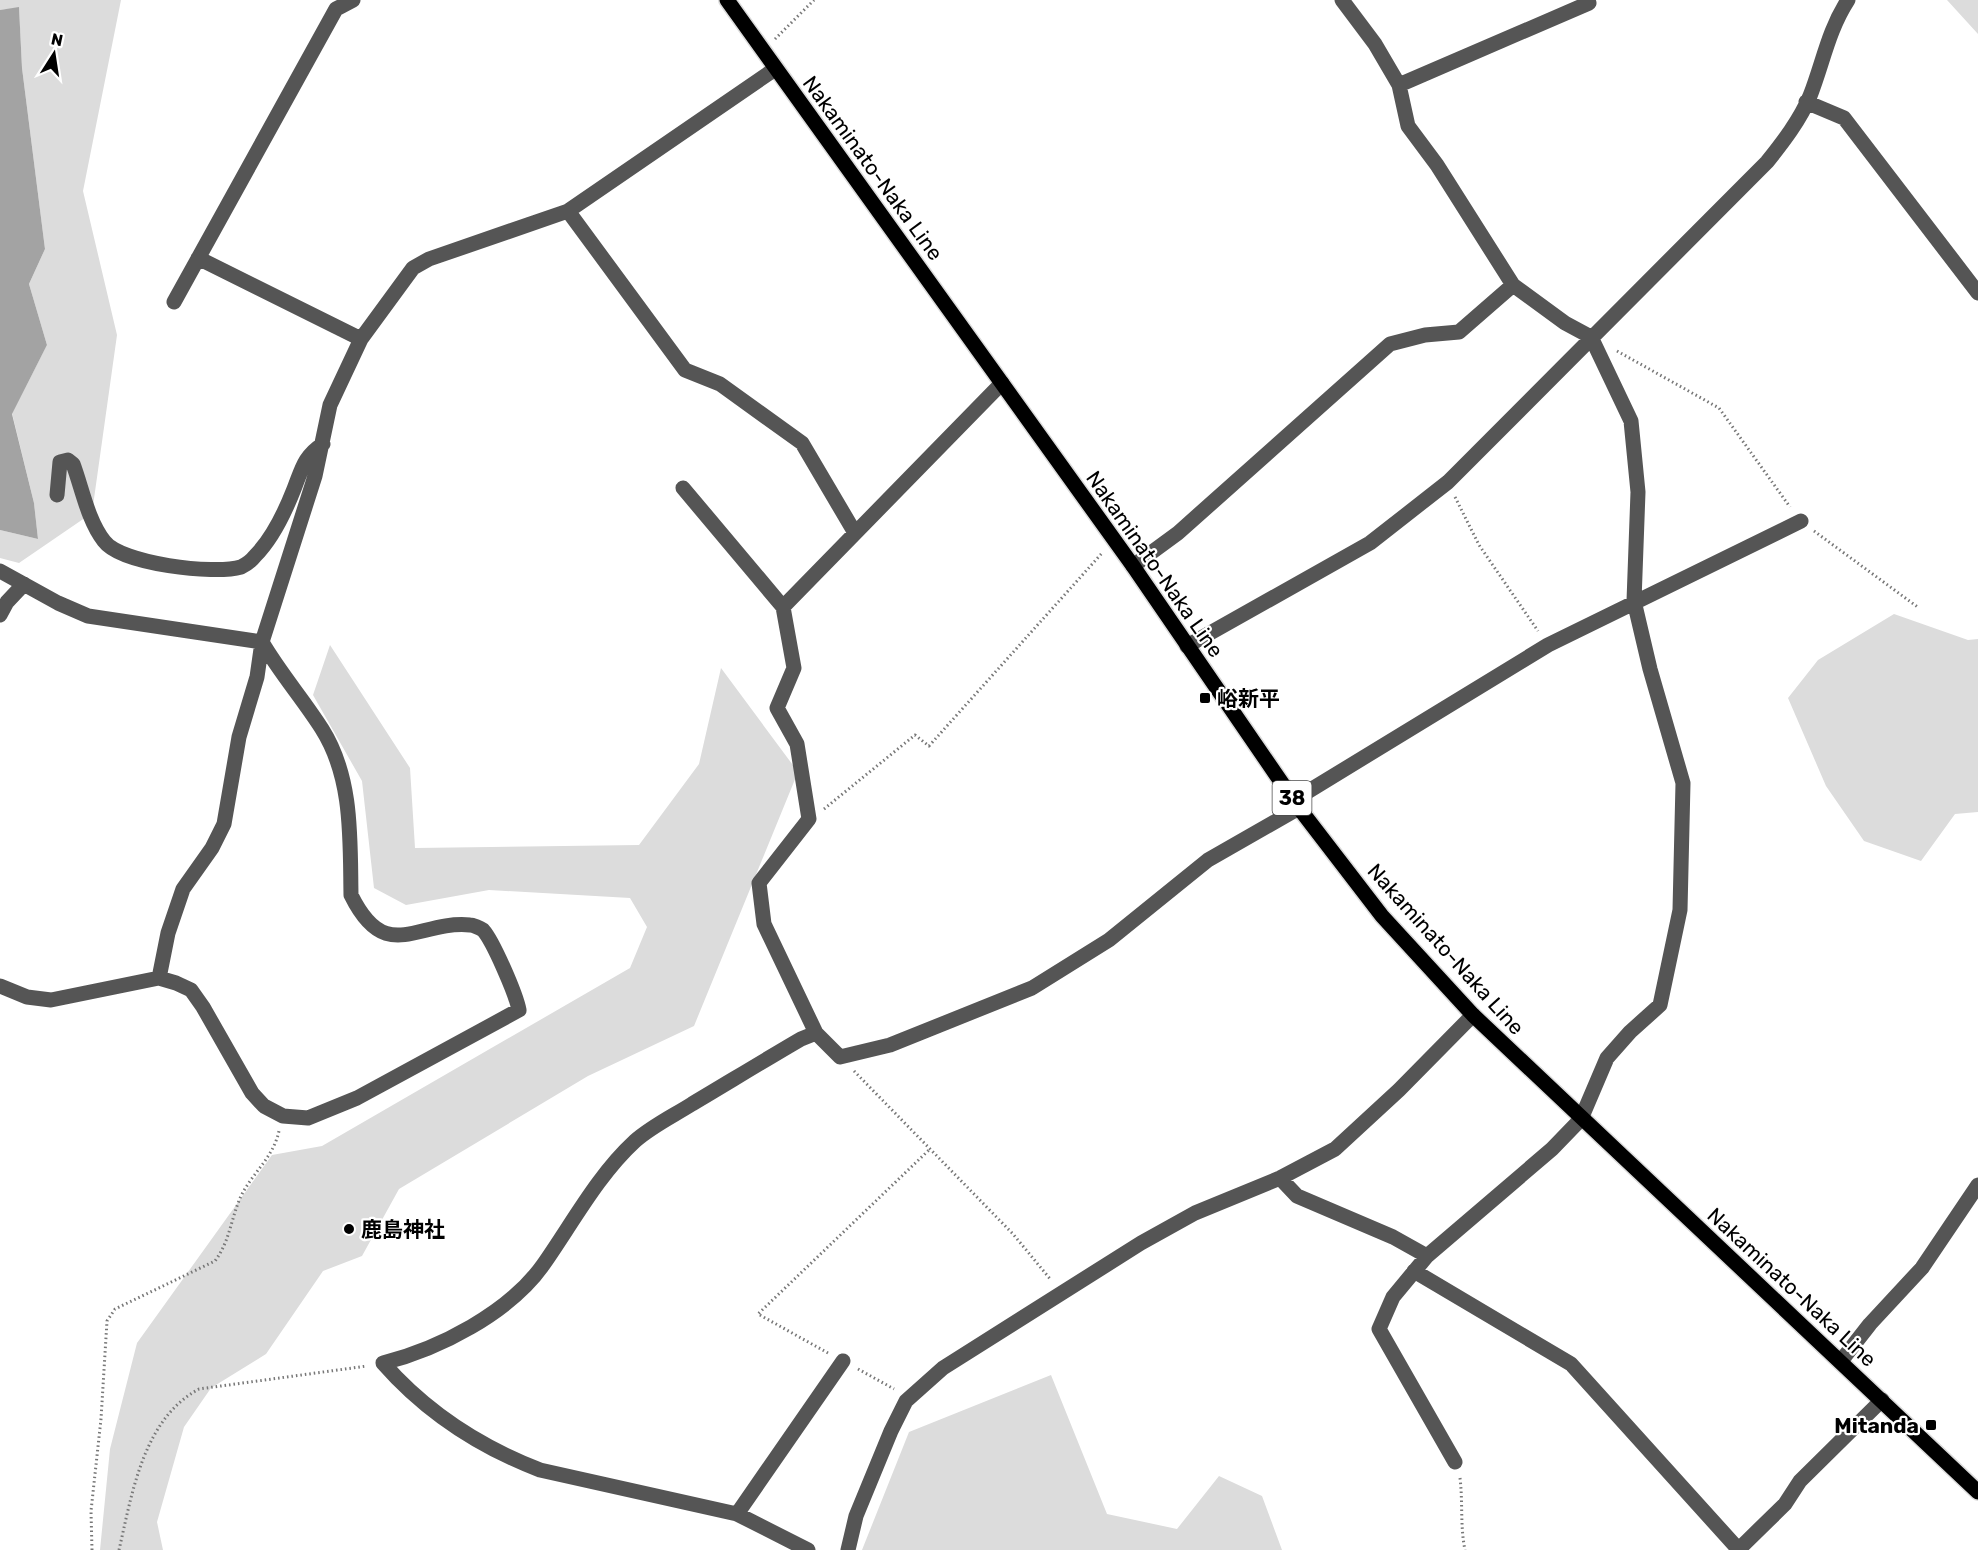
<svg xmlns="http://www.w3.org/2000/svg" width="1978" height="1550" viewBox="0 0 1978 1550" font-family="Rubik,'Noto Sans JP',sans-serif">
	<rect width="100%" height="100%" fill="#fff"/>
	<path fill="#dcdcdc" d="M0,0H121L83,191L117,335L92,513L19,563L0,558V530L38,539L34,503L12,413L47,345L29,284L45,249L22,68L19,8L0,10Z
		M1947,0H1978V34Z
		M1894,614L1968,640L1978,639V812L1955,814L1921,861L1864,841L1826,786L1788,698L1818,660Z
		M330,645L410,768L415,848L639,845L699,764L721,668L798,772L694,1026L588,1076L399,1189L362,1256L323,1271L266,1354L211,1388L184,1427L157,1522L163,1550H100L110,1449L137,1343L272,1155L322,1146L630,968L647,927L630,898L489,890L406,905L374,888L362,781L313,695Z
		M1051,1375L1107,1514L1177,1529L1219,1476L1262,1496L1282,1550H862L909,1432Z"/>
	<path fill="#a3a3a3" d="M19,7L22,68L45,249L29,284L47,345L12,414L34,503L38,539L0,530V10Z"/>
	<g fill="none" stroke-linecap="round" stroke-linejoin="round">
		<g stroke="#dbdbdb" stroke-width="18">
			<path id="major" d="M727,0L1133,566L1299,808L1382,916L1473,1015L1978,1492"/>
		</g>
		<path stroke="#777" stroke-width="3" stroke-dasharray="1.5 3" stroke-linecap="butt" d="M775,39L814,0
			M1617,351L1719,408L1790,507
			M1455,497L1479,545L1538,631
			M1814,531L1919,608
			M824,809L915,735L929,746L1103,552
			M854,1071L1013,1234L1051,1280
			M828,1353L758,1314L930,1149
			M858,1369L894,1389
			M1460,1478C1463,1503 1460,1526 1465,1550
			M92,1550L91,1511L101,1419L107,1321L115,1309L215,1261C230,1241 231,1218 241,1196C253,1172 273,1158 279,1131
			M119,1550C132,1494 143,1419 199,1389L367,1366"/>
		<path stroke="#555" stroke-width="15" d="M1342,0L1375,44L1399,85L1408,126L1437,165L1513,285L1565,323L1591,337L1631,421L1638,492L1634,601L1650,669L1683,783L1680,910L1660,1005L1630,1032L1607,1058L1581,1119L1552,1149L1427,1256L1393,1297L1379,1329L1455,1462
			M1399,85L1589,3L1587,0
			M1806,102L1844,118L1978,293
			M568,211L685,370L720,384L802,443L855,533
			M198,258L361,339
			M174,302L336,9L353,0
			M683,488L783,607
			M57,495L60,462L68,460L73,464C82,488 88,521 104,541C121,564 214,575 241,567C245,565 252,560 255,556C273,538 285,512 294,489C302,469 304,456 323,444
			M1133,566L1178,533L1390,344L1425,335L1459,332L1513,285
			M0,571L58,603L88,616L262,642
			M0,615L7,602L24,584
			M1187,646L1370,543L1448,482L1767,162C1783,142 1800,120 1810,96C1823,63 1828,31 1848,0
			M1294,800L1548,645L1801,521
			M159,978L168,933L183,889L212,848L224,824L239,737L257,677L262,642L315,476L330,405L361,339L413,268L429,259L568,211L775,69
			M0,986L27,997L51,1000L159,978L176,983L191,990L203,1007L252,1093L264,1106L283,1116L308,1118L357,1098L519,1010C516,994 493,941 483,930C480,928 473,925 470,925C417,920 386,966 351,895C350,839 353,778 322,729C303,699 280,673 262,642
			M816,1033L764,924L759,883L809,819L797,744L777,708L794,668L783,607L1002,383
			M1280,1178L1297,1196L1393,1237L1427,1256
			M1414,1271L1571,1364L1739,1550
			M1841,1361L1870,1324L1922,1268L1978,1185
			M737,1514L843,1361
			M808,1550L737,1514L540,1470C480,1447 426,1412 383,1363C439,1349 509,1313 543,1265C572,1224 597,1176 635,1141C652,1126 673,1116 692,1104C729,1082 765,1060 801,1039L816,1033L840,1057L890,1045L1032,988L1109,940L1208,860L1299,808
			M848,1550L856,1516L891,1431L906,1401L943,1368L1141,1243L1195,1213L1280,1178L1335,1149L1399,1090L1473,1015
			M1738,1550L1785,1504L1800,1481L1882,1400"/>
		<use href="#major" stroke="#000" stroke-width="15"/>
	</g>
	<g fill="#000" stroke="#fff" stroke-width="2">
		<rect x="1199" y="692" width="12" height="12" rx="3"/>
		<circle cx="349" cy="1229" r="6"/>
		<rect x="1925" y="1419" width="12" height="12" rx="3"/>
	</g>
	<g text-anchor="middle" dominant-baseline="central" stroke-width="4.5" stroke-linejoin="round" paint-order="stroke">
		<rect fill="#fff" stroke="#4c4c4c" stroke-width="1.5" x="1272.5" y="781" width="39" height="34" rx="4.5"/>
		<g font-size="20" font-weight="bold" fill="#000">
			<text x="1292" y="798">38</text>
		</g>
		<g font-size="21" fill="#000" stroke="#fff">
			<text transform="translate(873 168) rotate(54)">Nakaminato-Naka Line</text>
			<text transform="translate(1155 564) rotate(55)">Nakaminato-Naka Line</text>
			<text transform="translate(1446 949) rotate(48)">Nakaminato-Naka Line</text>
			<text transform="translate(1792 1287) rotate(43)">Nakaminato-Naka Line</text>
		</g>
		<g font-size="21" font-weight="bold" fill="#000" stroke="#fff" text-anchor="start">
			<text x="1217" y="698">峪新平</text>
			<text x="361" y="1229">鹿島神社</text>
			<text x="1919" y="1425" text-anchor="end">Mitanda</text>
		</g>
	</g>
	<g transform="translate(54 54) rotate(12)" stroke="#ffffff" stroke-width="4.5" paint-order="stroke">
	<path d="M0-4.5L10 22L0 15L-10 22Z" fill="#000000"/>
	<text y="-9" font-size="16" font-weight="bold" text-anchor="middle" fill="#000000">N</text>
	</g>
</svg>
